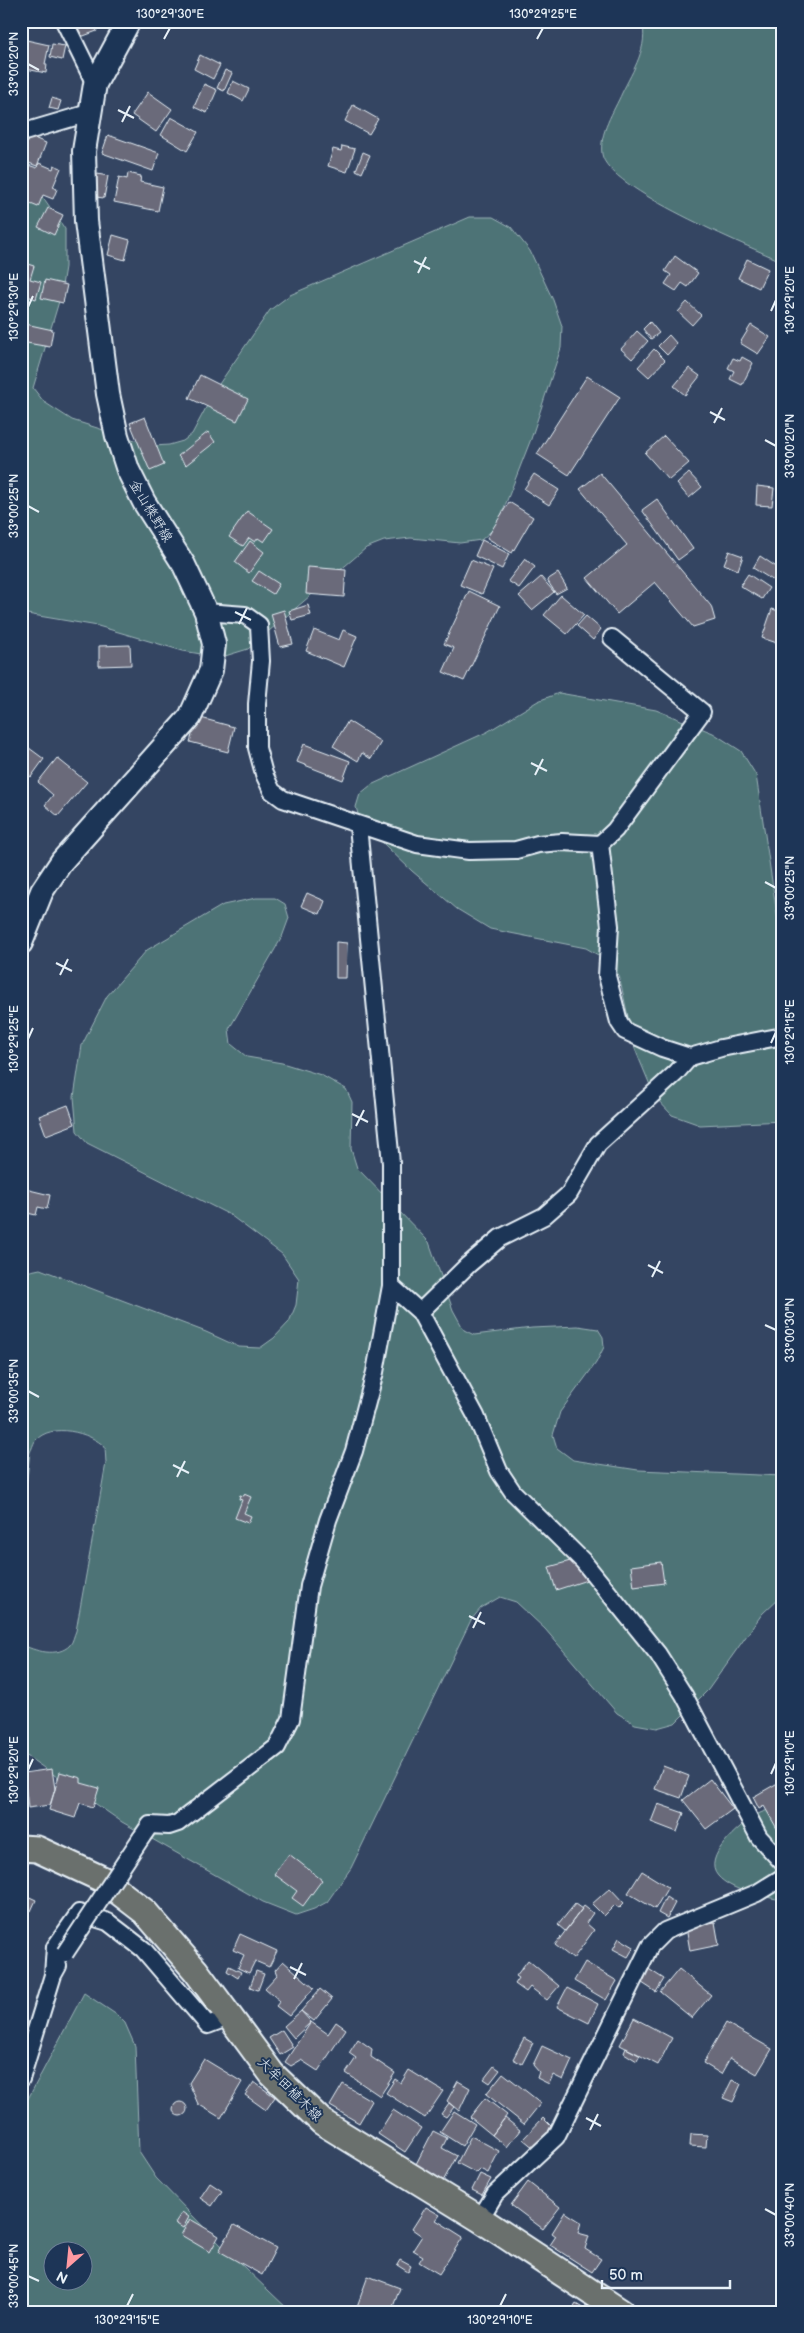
<svg xmlns="http://www.w3.org/2000/svg" width="804" height="2333" viewBox="0 0 804 2333" font-family="'Balsamiq Sans','Klee One',sans-serif">
	<rect width="100%" height="100%" fill="#344562"/>
	<filter id="ink" filterUnits="userSpaceOnUse"><feTurbulence type="fractalNoise" baseFrequency=".02" numOctaves="2"/><feDisplacementMap in="SourceGraphic" scale="10" xChannelSelector="R" yChannelSelector="G"/><feConvolveMatrix kernelMatrix="1 2 1 2 8 2 1 2 1" color-interpolation-filters="sRGB"/></filter>
	<g filter="url(#ink)">
		<path fill="#4d7376" stroke="#9ab2b7" fill-rule="evenodd" d="M642,21H783V262C749,246 607,189 602,154C599,133 614,111 622,93C633,70 649,47 642,21Z
			M21,183L30,186L45,200L65,229V267L60,298L33,388L44,402L72,420L154,446L169,445L183,441L192,434L217,387L270,310L290,295L470,217H493L511,227L530,251L553,300L562,326L561,348L531,439L497,526L481,540L460,543L411,538L384,541L366,548L248,649L225,656L207,655L183,651L98,626L21,613Z
			M559,693L656,710L713,733L741,751L756,775L778,921L783,931V1121L700,1125L672,1115L655,1097L635,1049L619,975L605,959L586,948L490,929L457,909L412,871L360,821L356,807L360,794L371,785L487,732L538,701Z
			M256,898H275L285,904L289,918L282,937L229,1029L231,1044L247,1057L282,1063L321,1075L346,1089L352,1102L351,1149L357,1168L429,1242L453,1310L464,1330L474,1335L532,1328L578,1326L598,1329L603,1337L604,1347L596,1363L560,1412L553,1435L557,1448L573,1460L638,1470L783,1476V1594L762,1614L708,1690L675,1723L657,1728L635,1724L617,1713L545,1629L516,1602L500,1597L481,1608L471,1620L351,1868L327,1902L314,1909L296,1915L263,1902L122,1822L21,1752V1644C34,1651 58,1658 70,1645C73,1642 74,1635 76,1631L106,1463L105,1447C90,1432 51,1422 35,1441C33,1444 32,1449 30,1452L21,1532V1273L40,1269L206,1332L239,1347L260,1348L274,1338L289,1322L296,1305L299,1279L282,1254L230,1215L87,1143L77,1131L74,1097L82,1045L107,996L147,950L223,905Z
			M783,1805V1900C764,1897 731,1891 718,1876C701,1857 740,1826 754,1816C763,1811 774,1808 783,1805Z
			M84,1993L117,2015L125,2023L135,2046L139,2152L156,2178L223,2247L291,2312H21V2112ZM52,2250H82V2280H52Z"/>
		<path fill="#6a6a7a" stroke="#e8f1f8" d="M72,21H94L97,31L78,38Z
			M22,39L49,45L45,64H47L46,73L21,68Z
			M52,44L65,46L62,60L50,57Z
			M200,55L220,65L213,79L194,69Z
			M225,70L232,73L224,91L217,88Z
			M233,81L249,89L243,101L228,93Z
			M204,84L217,90L207,113L194,107Z
			M148,92L172,109L156,132L132,115Z
			M52,98L61,101L58,110L49,108Z
			M353,105L378,119L369,134L345,121Z
			M171,117L198,132L187,151L161,135Z
			M108,135L159,153L153,171L102,153Z
			M29,136L46,143L37,166L21,160Z
			M342,146L355,149L347,172L328,166L333,149L341,151Z
			M363,152L370,155L362,173L356,170Z
			M39,163L53,169L54,165L61,168L53,187L57,189L53,199L43,195L38,207L21,200L26,183L21,181V173L25,164L37,168Z
			M92,173L108,176L104,198L88,196Z
			M128,173L141,176L140,182L163,187L158,211L114,202L119,177L127,179Z
			M48,208L63,215L54,235L38,227Z
			M113,235L130,240L125,260L108,255Z
			M675,256L698,273L688,287L682,283L676,291L665,284L671,275L665,271Z
			M747,259L768,269L759,288L738,278Z
			M21,262L34,266L30,279L41,282L36,299L21,294Z
			M45,280L67,285L63,303L41,298Z
			M687,302L701,315L692,325L678,312Z
			M650,322L659,333L651,339L643,329Z
			M21,323L53,330L50,347L21,342Z
			M751,325L770,337L758,354L740,343Z
			M637,331L648,341L632,359L621,349Z
			M669,335L677,344L667,355L658,346Z
			M654,349L665,360L649,377L638,367Z
			M742,357L753,363L742,385L730,379L734,371L728,368L733,358L740,361Z
			M689,368L700,376L685,395L674,386Z
			M200,375L248,399L237,421L189,398Z
			M587,376L620,397L569,475L537,454Z
			M145,417L164,465L150,471L130,423Z
			M208,432L215,442L186,465L178,456Z
			M664,436L689,463L669,480L645,453Z
			M600,473L711,606L715,620L693,627L655,582L617,614L587,578L627,545L580,489Z
			M689,473L702,487L689,498L677,484Z
			M534,474L559,490L549,505L524,489Z
			M757,486L774,488L772,506L756,505Z
			M657,499L693,549L678,560L642,510Z
			M509,502L533,517L512,553L487,538Z
			M247,511L273,529L264,542L258,538L255,542L249,538L243,546L229,537Z
			M482,540L509,554L502,569L475,556Z
			M250,541L264,552L249,573L235,562Z
			M729,551L743,556L738,570L724,564Z
			M760,556L781,570L774,581L753,568Z
			M525,559L535,567L519,588L508,581Z
			M471,560L493,569L482,594L460,585Z
			M308,567L346,570L344,597L306,594Z
			M259,571L279,584L273,594L252,581Z
			M558,573L567,588L556,594L547,580Z
			M748,574L769,588L762,599L740,586Z
			M541,577L554,592L532,610L519,596Z
			M469,591L500,606L464,681L443,672L454,648L444,644Z
			M561,595L584,615L567,634L544,615Z
			M308,605L311,615L292,620L289,611Z
			M772,609L783,612V637L780,644L762,638Z
			M284,610L293,644L280,647L271,614Z
			M586,616L601,629L593,640L577,626Z
			M314,630L339,640L343,630L357,636L344,667L306,651Z
			M130,645L131,665L99,666V646Z
			M197,717L234,727L228,752L190,742Z
			M348,721L381,742L371,759L362,753L358,761L333,746Z
			M21,742L44,759L31,777L21,770Z
			M304,744L350,761L343,780L297,762Z
			M57,758L87,782L58,816L45,805L53,795L38,782Z
			M307,893L325,901L320,914L301,906Z
			M336,942L347,943L346,978H336Z
			M68,1105L75,1124L46,1135L39,1116Z
			M21,1188L50,1195L47,1209L38,1207L36,1215L27,1213L24,1226H21Z
			M244,1494L251,1497L244,1513L251,1516L248,1523L235,1518L242,1500L239,1499L240,1495L244,1496Z
			M574,1560L590,1579L556,1590L549,1567Z
			M661,1562L664,1583L634,1587L631,1566Z
			M663,1766L689,1776L681,1798L655,1789Z
			M52,1769L55,1789L50,1805L28,1808L24,1773Z
			M60,1772L81,1778V1783L99,1788L93,1807L80,1803L75,1818L49,1810Z
			M710,1779L733,1809L706,1829L683,1800Z
			M783,1780V1839L764,1806L759,1809L753,1797Z
			M658,1804L684,1813L677,1832L651,1822Z
			M289,1854L322,1880L303,1906L292,1898L297,1891L274,1874Z
			M642,1871L668,1887L655,1909L628,1893Z
			M610,1888L624,1903L619,1908L615,1905L604,1916L592,1904Z
			M23,1894L36,1900L31,1911L21,1906Z
			M666,1897L675,1903L667,1918L658,1913Z
			M575,1904L582,1909L565,1931L558,1925Z
			M584,1906L593,1913L586,1923L594,1930L573,1959L555,1945Z
			M715,1922L719,1945L690,1951L686,1927Z
			M240,1934L277,1951L269,1967L255,1961L249,1973L238,1968L244,1955L233,1950Z
			M619,1938L634,1947L628,1957L613,1949Z
			M528,1960L559,1986L547,2000L530,1987L526,1992L515,1984L519,1978L516,1976Z
			M283,1961L314,1988L289,2016L276,2006L280,2001L265,1988L277,1975L275,1970Z
			M585,1962L617,1981L606,2000L574,1981Z
			M229,1966L241,1972L238,1978L227,1971Z
			M647,1968L664,1979L656,1992L639,1981Z
			M679,1969L711,1995L692,2018L660,1992Z
			M256,1971L264,1974L258,1990L250,1987Z
			M567,1988L598,2004L589,2023L557,2007Z
			M320,1989L332,1999L314,2021L301,2011Z
			M301,2011L311,2022L294,2038L284,2026Z
			M634,2018L672,2038L658,2065L620,2045Z
			M311,2022L328,2034L336,2022L346,2029L318,2071L301,2060L291,2066L285,2062Z
			M726,2023L772,2049L757,2074L730,2058L721,2074L703,2063Z
			M282,2030L293,2047L280,2055L269,2038Z
			M524,2038L533,2043L522,2064L513,2059Z
			M358,2039L372,2049L371,2057L395,2073L380,2096L346,2073L356,2058L349,2053Z
			M542,2046L572,2060L563,2080L553,2075L549,2084L537,2078L539,2072L533,2065Z
			M626,2048L640,2055L637,2061L624,2053Z
			M204,2059L242,2082L221,2118L198,2104L189,2083Z
			M494,2066L500,2070L490,2083L484,2079Z
			M409,2070L443,2091L425,2118L386,2093L395,2079L401,2083Z
			M503,2073L541,2103L524,2124L486,2094Z
			M732,2080L741,2084L733,2102L723,2098Z
			M458,2081L470,2088L459,2111L447,2101Z
			M254,2082L275,2097L266,2110L245,2095Z
			M343,2084L372,2101L359,2123L330,2106Z
			M485,2098L507,2115L492,2135L470,2117Z
			M173 2109a7 7 0 1 1 14 0a7 7 0 1 1-14 0Z
			M449,2103L454,2107L446,2117L441,2114Z
			M393,2110L421,2128L405,2152L378,2134Z
			M454,2111L475,2124L462,2146L440,2132Z
			M505,2118L520,2130L507,2147L492,2135Z
			M543,2118L554,2129L535,2149L523,2139Z
			M433,2131L447,2138L442,2148L457,2156L442,2183L414,2168Z
			M691,2134L707,2135L706,2147L690,2146Z
			M471,2136L499,2151L488,2173L480,2169L476,2173L457,2163Z
			M480,2174L491,2179L482,2195L472,2190Z
			M528,2182L560,2207L543,2229L511,2205Z
			M210,2183L222,2191L212,2206L200,2198Z
			M426,2207L440,2215L436,2220L463,2237L439,2274L419,2262L423,2256L413,2250L422,2236L412,2229Z
			M182,2212L189,2217L183,2228L175,2223Z
			M565,2212L581,2222L578,2233L589,2236L585,2249L601,2259L592,2272L550,2245L556,2236L552,2233Z
			M190,2219L219,2236L210,2252L181,2235Z
			M234,2225L276,2248L262,2275L219,2251Z
			M400,2260L411,2266L408,2272L397,2265Z
			M368,2276L400,2288L391,2312H355Z
			M576,2304L589,2312H571Z"/>
		<g fill="none" stroke-linecap="round" stroke-linejoin="round">
			<g stroke="#e8f1f8" stroke-width="20">
				<path id="minor" d="M64,21L95,84
					M21,133L92,112
					M206,612L245,615L259,625L261,661L257,704V748L264,774L272,791L283,799L417,844L469,851L516,850L538,844L562,842L600,844L615,830L702,712L612,638
					M600,844L610,926L607,976L619,1022L625,1031L662,1048L690,1057
					M391,1286L420,1312L476,1416L499,1471L513,1492L583,1561L658,1654L684,1695L759,1837L783,1863
					M420,1312L468,1265L500,1238L544,1216L569,1194L598,1144L676,1073L690,1057L721,1048L783,1036
					M141,1838L150,1825L169,1826L178,1823L277,1747L291,1719L309,1586L328,1520L354,1451L375,1372L391,1286V1163L358,826
					M53,1975L55,1947L79,1913L108,1922L143,1949L208,2025L229,2017
					M21,2079L53,1975L58,1966
					M480,2219L495,2194L556,2137L650,1946L665,1931L757,1893L783,1877"/>
			</g>
			<g stroke="#e8f1f8" stroke-width="26">
				<path id="secondary" d="M21,943L42,891L62,861L190,717L211,670L214,644L206,612L184,565L144,502L128,470L117,436L108,394L86,221L84,151L95,84L129,21"/>
			</g>
			<g stroke="#e8f1f8" stroke-width="29">
				<path id="primary" d="M21,1848L37,1849L102,1879L145,1912L196,1971L272,2074L322,2122L480,2219L621,2312"/>
			</g>
			<use href="#minor" stroke="#1d3557" stroke-width="16"/>
			<use href="#secondary" stroke="#1d3557" stroke-width="22"/>
			<use href="#primary" stroke="#6b706d" stroke-width="25"/>
			<g stroke="#e8f1f8" stroke-width="20" stroke-linecap="butt">
				<path id="minor-bridge" d="M65,1953L141,1838"/>
			</g>
			<use href="#minor-bridge" stroke="#1d3557" stroke-width="16"/>
		</g>
	</g>
	<path fill="none" stroke="#e8f1f8" stroke-width="2" d="M164,39L170,28M537,39L543,28M28,64L39,70M118,110L134,118M122,122L130,106M414,261L430,269M418,273L426,257M28,307L33,296M771,311L776,300M710,412L725,420M714,423L722,408M765,440L776,446M28,506L39,512M235,612L251,620M239,624L247,608M531,763L547,771M535,775L543,759M765,882L776,888M56,963L72,971M60,975L68,959M28,1039L33,1028M771,1043L776,1032M352,1114L368,1122M356,1126L364,1110M648,1265L663,1273M652,1277L660,1261M765,1325L776,1330M28,1391L39,1397M173,1465L189,1473M177,1477L185,1461M469,1616L485,1624M473,1628L481,1612M28,1770L33,1759M771,1774L776,1763M290,1967L306,1975M294,1979L302,1963M586,2118L601,2126M590,2130L598,2114M765,2209L776,2215M28,2276L39,2281M127,2306L133,2294M500,2306L506,2294"/>
	<g text-anchor="middle" dominant-baseline="central" stroke-width="4" stroke-linejoin="round" paint-order="stroke">
		<g font-size="14" fill="#e8f1f8" stroke="#1d3557">
			<text transform="translate(151 511) rotate(59)">金山檪野線</text>
			<text transform="translate(290 2089) rotate(45)">大牟田植木線</text>
		</g>
	</g>
	<rect width="804" height="2333" fill="none" stroke="#1d3557" stroke-width="55"/>
	<g transform="translate(68 2266) rotate(207)"><circle r="24" fill="#1d3557" stroke="#6e8097"/>
	<path d="M0-4L9 19L0 12L-9 19Z" fill="#ff9aa2"/>
	<text y="-8" font-size="14" font-weight="bold" text-anchor="middle" fill="#e8f1f8">N</text>
	</g>
	<path d="M602 2280v8h128v-8" fill="none" stroke="#e8f1f8" stroke-width="2.5"/>
	<text x="609" y="2280" font-size="15" fill="#e8f1f8" stroke="#1d3557" stroke-width="4" paint-order="stroke">50 m</text>
	<rect x="28" y="28" width="748" height="2278" fill="none" stroke="#e8f1f8" stroke-width="2"/>
	<g font-size="12" text-anchor="middle" fill="#e8f1f8">
		<text x="170" y="18">130°29'30"E</text>
		<text x="543" y="18">130°29'25"E</text>
		<text transform="translate(14 64) rotate(-90)" y="4">33°00'20"N</text>
		<text transform="translate(790 300) rotate(-90)" y="4">130°29'20"E</text>
		<text transform="translate(14 307) rotate(-90)" y="4">130°29'30"E</text>
		<text transform="translate(790 446) rotate(-90)" y="4">33°00'20"N</text>
		<text transform="translate(14 506) rotate(-90)" y="4">33°00'25"N</text>
		<text transform="translate(790 888) rotate(-90)" y="4">33°00'25"N</text>
		<text transform="translate(790 1032) rotate(-90)" y="4">130°29'15"E</text>
		<text transform="translate(14 1039) rotate(-90)" y="4">130°29'25"E</text>
		<text transform="translate(790 1330) rotate(-90)" y="4">33°00'30"N</text>
		<text transform="translate(14 1391) rotate(-90)" y="4">33°00'35"N</text>
		<text transform="translate(790 1763) rotate(-90)" y="4">130°29'10"E</text>
		<text transform="translate(14 1770) rotate(-90)" y="4">130°29'20"E</text>
		<text transform="translate(790 2215) rotate(-90)" y="4">33°00'40"N</text>
		<text transform="translate(14 2276) rotate(-90)" y="4">33°00'45"N</text>
		<text x="127" y="2324">130°29'15"E</text>
		<text x="500" y="2324">130°29'10"E</text>
	</g>
</svg>
